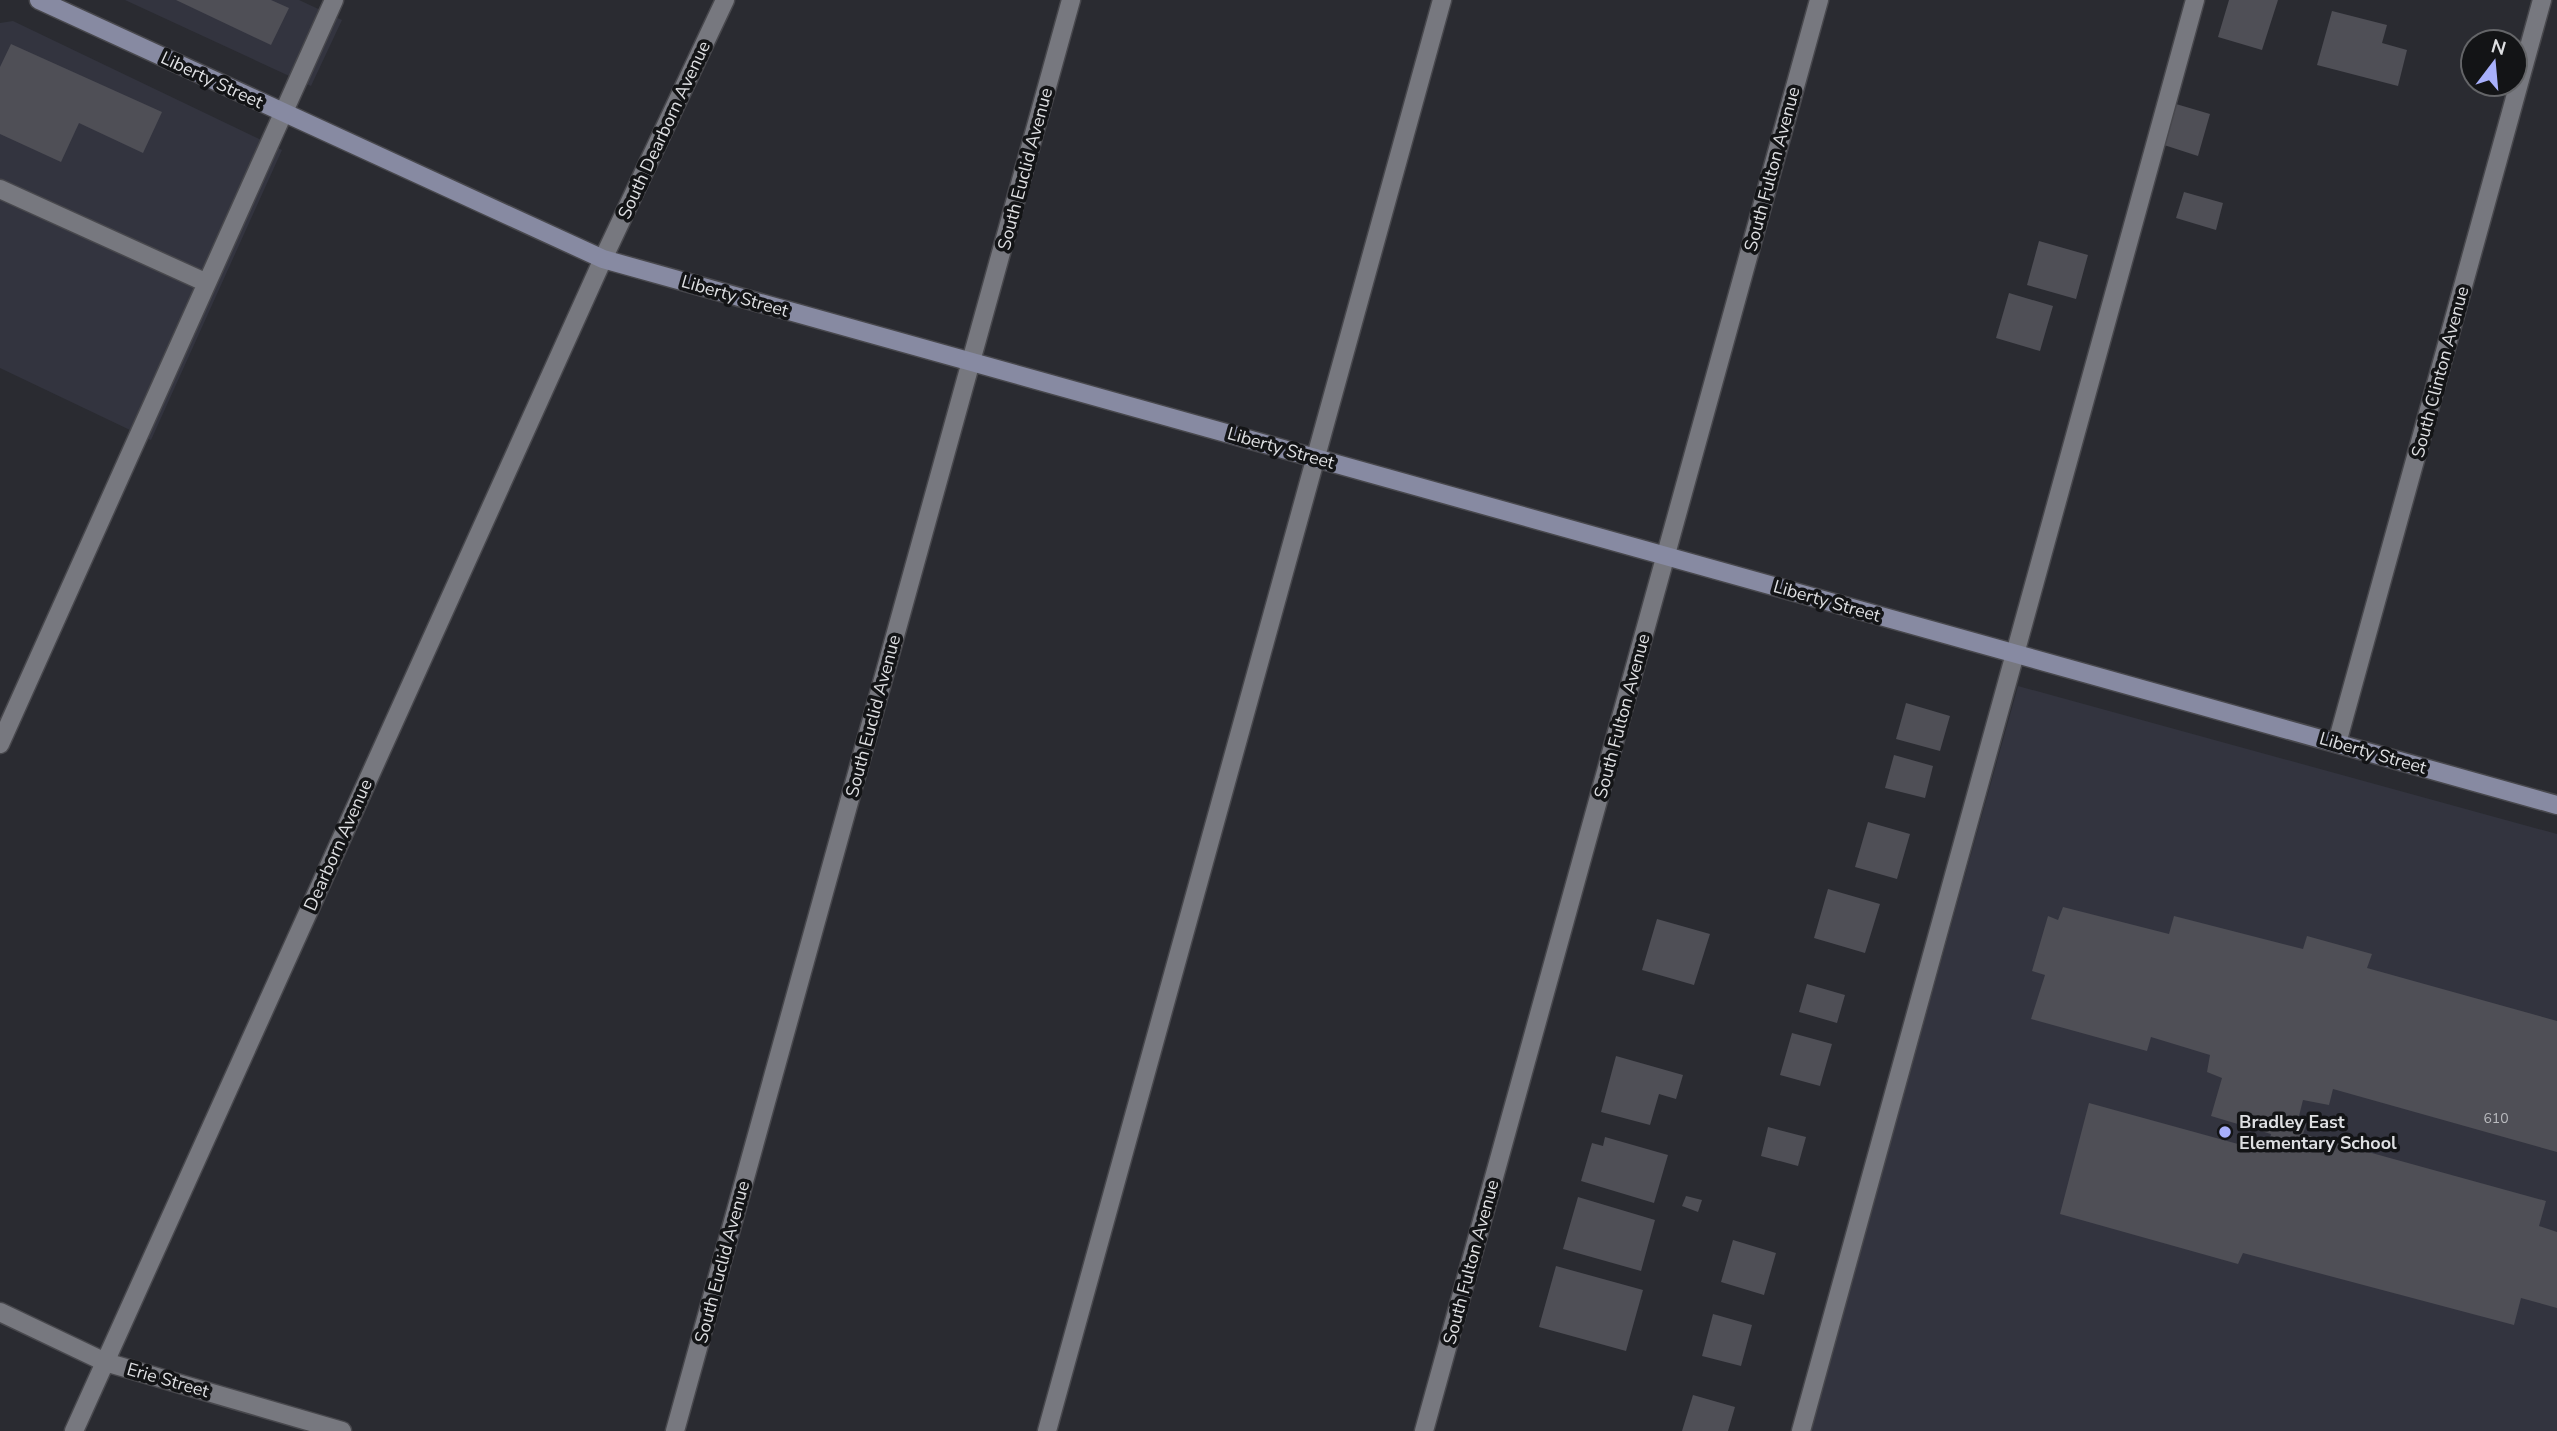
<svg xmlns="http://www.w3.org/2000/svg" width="2557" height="1431" viewBox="0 0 2557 1431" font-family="'Nunito Sans',sans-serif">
	<rect width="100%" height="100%" fill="#2a2b31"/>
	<path fill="#33343f" d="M125,0H299L342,20L311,86Z
		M13,21L282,150L151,440L0,368V23Z
		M2018,686L2557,834V1431H1810Z"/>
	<path fill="#4f4f56" d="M176,0H271L289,8L271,45Z
		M2229,0H2278L2262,50L2218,37Z
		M2332,11L2387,25L2382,43L2407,50L2398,86L2317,65Z
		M11,44L162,112L143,153L79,123L61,162L0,134V67Z
		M2176,104L2210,114L2198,156L2164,145Z
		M2184,192L2223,203L2216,230L2176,218Z
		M2039,241L2088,255L2076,299L2027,285Z
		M2009,293L2053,306L2040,351L1996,338Z
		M1906,703L1950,716L1940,751L1896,739Z
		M1894,755L1933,766L1925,798L1885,788Z
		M1868,822L1910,834L1897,879L1855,867Z
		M1828,889L1880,904L1865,953L1814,938Z
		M2063,907L2169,934L2174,916L2303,949L2307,936L2372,954L2367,968L2557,1021V1152L2333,1089L2329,1105L2303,1100L2298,1120L2307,1123L2303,1134L2546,1201L2539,1226L2557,1232V1308L2521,1298L2514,1325L2243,1253L2238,1264L2060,1214L2089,1103L2267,1152L2271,1134L2211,1116L2222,1078L2207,1072L2210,1055L2151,1037L2147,1051L2031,1019L2045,975L2032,971L2048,916L2058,920Z
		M1657,919L1710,934L1694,985L1642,970Z
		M1807,984L1845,995L1837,1023L1799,1012Z
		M1792,1033L1832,1044L1820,1086L1780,1075Z
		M1616,1056L1683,1075L1676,1099L1659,1094L1650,1125L1601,1112Z
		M1768,1127L1806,1137L1798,1166L1761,1156Z
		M1605,1137L1668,1155L1654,1203L1581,1181L1592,1143L1603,1146Z
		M1686,1196L1702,1200L1698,1212L1682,1206Z
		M1578,1197L1655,1220L1641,1271L1563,1249Z
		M1733,1240L1776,1253L1764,1295L1721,1282Z
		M1556,1266L1643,1290L1626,1351L1539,1327Z
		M1713,1314L1752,1325L1741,1366L1702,1356Z
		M1693,1395L1735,1407L1728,1431H1682Z"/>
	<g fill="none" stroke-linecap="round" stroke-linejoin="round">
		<g stroke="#48484d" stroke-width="21">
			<path id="lane" d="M0,189L207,283
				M0,744L334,0
				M1047,1431L1442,0
				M1801,1431L2195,0"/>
		</g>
		<g stroke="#48484d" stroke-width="21">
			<path id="street" d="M2337,743L2542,0
				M0,1312L105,1362L342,1431
				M74,1431L603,259L725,0
				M675,1431L1071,0
				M1424,1431L1819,0"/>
		</g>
		<g stroke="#48484d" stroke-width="21">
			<path id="secondary" d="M39,0L603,259L2557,805"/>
		</g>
		<use href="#lane" stroke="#77787f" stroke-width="18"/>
		<use href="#street" stroke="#77787f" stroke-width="18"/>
		<use href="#secondary" stroke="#878aa2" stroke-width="18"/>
	</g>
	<circle fill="#a8b0fc" stroke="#131416" stroke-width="2.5" cx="2225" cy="1132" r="7"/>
	<g text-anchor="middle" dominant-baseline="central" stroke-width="7" stroke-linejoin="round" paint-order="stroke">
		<g font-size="14" fill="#babbbf">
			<text x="2496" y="1118">610</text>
		</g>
		<g font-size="18" fill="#dedfe2" stroke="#131416">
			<text transform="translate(212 80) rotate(25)">Liberty Street</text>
			<text transform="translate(664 130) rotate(-65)">South Dearborn Avenue</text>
			<text transform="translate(1025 169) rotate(-75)">South Euclid Avenue</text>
			<text transform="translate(1772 169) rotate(-75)">South Fulton Avenue</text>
			<text transform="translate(735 296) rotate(16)">Liberty Street</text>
			<text transform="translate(2440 372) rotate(-75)">South Clinton Avenue</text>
			<text transform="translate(1281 448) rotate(16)">Liberty Street</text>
			<text transform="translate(1827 601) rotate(16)">Liberty Street</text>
			<text transform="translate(873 716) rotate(-75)">South Euclid Avenue</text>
			<text transform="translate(1622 716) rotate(-75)">South Fulton Avenue</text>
			<text transform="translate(2373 753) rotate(16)">Liberty Street</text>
			<text transform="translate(338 845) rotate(-66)">Dearborn Avenue</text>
			<text transform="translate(722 1262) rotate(-75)">South Euclid Avenue</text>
			<text transform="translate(1471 1262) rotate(-75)">South Fulton Avenue</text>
			<text transform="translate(168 1380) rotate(16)">Erie Street</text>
		</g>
		<g font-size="18" font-weight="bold" fill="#dedfe2" stroke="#131416" text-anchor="start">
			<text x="2239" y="1122">Bradley East<tspan x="2239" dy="21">Elementary School</tspan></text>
		</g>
	</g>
	<g transform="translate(2494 63) rotate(16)"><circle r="33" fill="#131416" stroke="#646568" stroke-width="2"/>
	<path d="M0-5L12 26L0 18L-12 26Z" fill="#a8b0fc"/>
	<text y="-10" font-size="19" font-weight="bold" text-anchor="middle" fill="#dedfe2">N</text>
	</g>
</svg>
